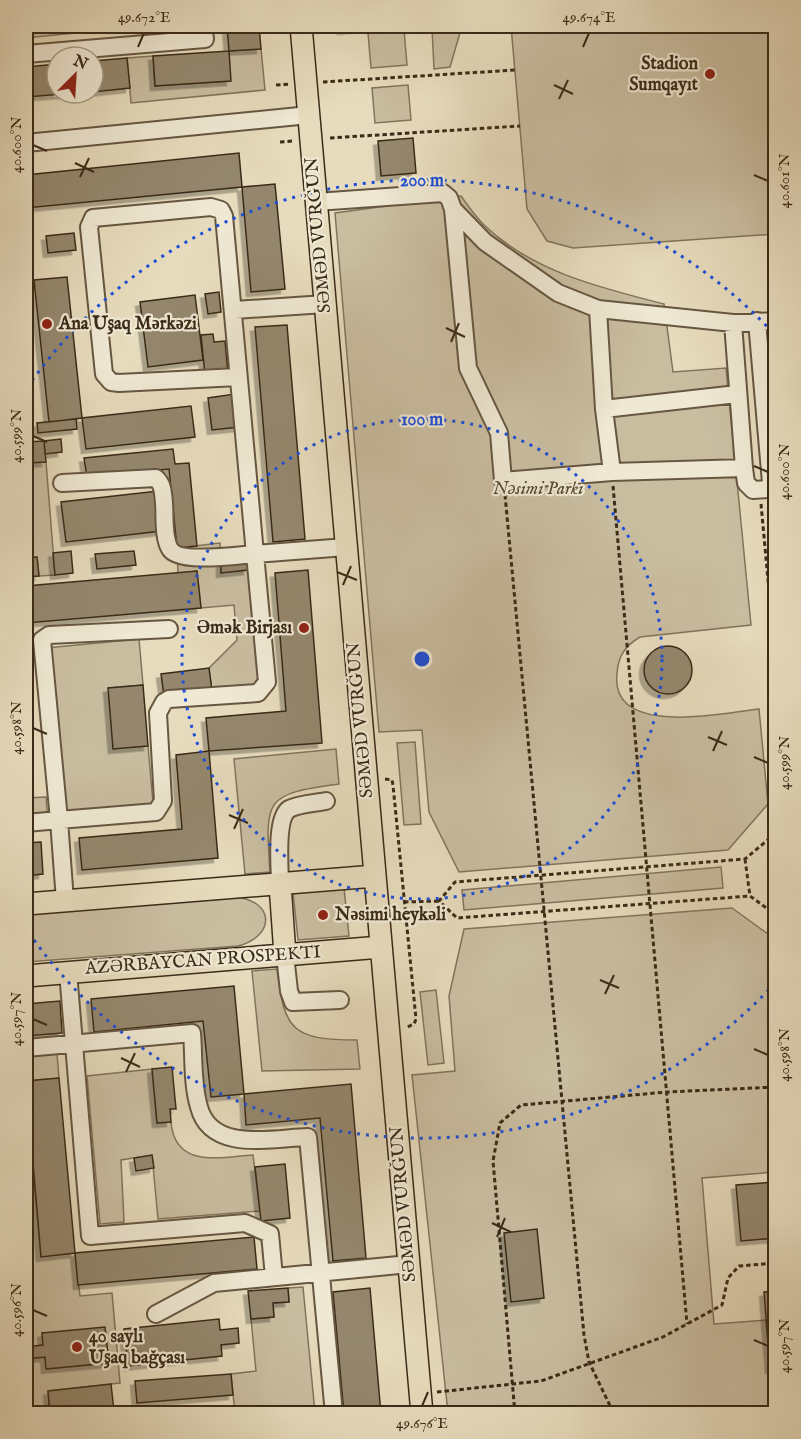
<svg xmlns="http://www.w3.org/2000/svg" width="801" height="1439" viewBox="0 0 801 1439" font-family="'IM FELL English',serif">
	<defs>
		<filter id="shadow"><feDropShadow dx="-4.5" dy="4.5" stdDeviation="0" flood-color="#0004"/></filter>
	</defs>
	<rect width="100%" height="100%" fill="#e6dbbc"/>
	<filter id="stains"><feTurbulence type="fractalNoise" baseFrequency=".00333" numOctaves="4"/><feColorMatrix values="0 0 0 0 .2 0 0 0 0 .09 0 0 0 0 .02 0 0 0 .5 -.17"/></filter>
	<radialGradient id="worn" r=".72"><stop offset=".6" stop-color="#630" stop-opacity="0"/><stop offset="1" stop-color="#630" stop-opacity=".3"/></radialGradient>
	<path fill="#c9bda0" stroke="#82745c" stroke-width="1.5" d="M26,26H94V31L26,38Z
		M361,26H408L404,30L407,65L371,68L368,33Z
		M434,26H462L450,67L434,69L432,28Z
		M511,26H775V234L573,248L547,241L527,209Z
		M261,49L265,90L131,103L127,58L153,56L155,86L230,81L229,51Z
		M408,85L411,120L375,123L372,88Z
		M461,196C468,206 476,217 484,225C533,272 601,288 664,304L673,372L726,368L751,625L640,637C625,646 618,656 617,674C610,738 722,713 759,709L768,804L728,850L459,872L429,812L422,730L379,732L335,213Z
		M46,462L55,575L39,576L37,557L26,558V463Z
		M220,543L221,572L248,570L259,686L212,691L209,668L237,640L234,605L201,608L197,571L178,573L177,548Z
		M139,639L143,685L109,688L148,746L154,814L64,821L46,648Z
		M415,742L421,824L404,825L397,743Z
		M336,749L339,784C264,794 265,799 270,872L245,874L234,759Z
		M46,797L48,821L26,823V798Z
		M721,867L723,888L464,910L462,890Z
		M344,888L349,936L298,940L293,892Z
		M234,897C275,900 276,936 238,946L26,962V914Z
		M732,908L775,939V1172L702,1178L714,1324L766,1320L770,1368H775V1413H448L412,1075L455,1071L449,996L464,929Z
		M277,969C284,1031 293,1040 357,1040L360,1069L262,1071L252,971Z
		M436,990L444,1063L428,1065L420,992Z
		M57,1054L59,1078L26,1081V1057Z
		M152,1069L157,1123L171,1122C175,1169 220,1157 253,1155L260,1211L158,1219L152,1155L121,1160L124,1222L100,1224L87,1076Z
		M26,1091L41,1256L75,1253L80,1296L112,1293L120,1383L48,1391L50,1413H26V1359L45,1357L47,1369L109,1363L42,1333L43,1345L26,1347Z
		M303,1287L315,1413H235L231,1374L256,1371L251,1319L274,1317L273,1303L289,1302L288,1288Z"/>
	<path fill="#94876d" stroke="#3b2b18" stroke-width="1.5" filter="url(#shadow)" d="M227,26H259L261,49L229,51Z
		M342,26H361V28L342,30Z
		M229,51L231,81L155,86L153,56Z
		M127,58L130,88L93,92V61Z
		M57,64V93H76L26,97V67Z
		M413,138L416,173L381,176L378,141Z
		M239,153L242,187L26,208V175Z
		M275,184L285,289L251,292L242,187Z
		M74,233L76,250L48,253L46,236Z
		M67,277L82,418L49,422L34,280Z
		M219,292L221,312L208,314L205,294Z
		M195,295L203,360L148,367L140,302Z
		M287,325L305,539L273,542L255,327Z
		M213,334L214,342L225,341L228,373L205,375L201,335Z
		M776,365V418H774L769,366Z
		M235,394L239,427L212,430L208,398Z
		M191,406L195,437L86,449L82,418Z
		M76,419L77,429L38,433L37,423Z
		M61,439L62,452L45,454L44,441Z
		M44,441L46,462L26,463V442Z
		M173,449L175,464L189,463L197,546L177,548L169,469L87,477L84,458Z
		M158,491L162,531L66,542L61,502Z
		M71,551L73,573L55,575L53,553Z
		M134,551L136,565L97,569L95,554Z
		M37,557L39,576L26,577V558Z
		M247,558L248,570L221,573V560Z
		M308,570L322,743L209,751L206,718L286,711L275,573Z
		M197,571L201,608L26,623V586Z
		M644 670a24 24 0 1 1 48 0a24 24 0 1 1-48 0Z
		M209,668L212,691L164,696L161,674Z
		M143,685L148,746L113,749L108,688Z
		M209,751L218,858L82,870L79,838L182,829L176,755Z
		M26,753L29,792L26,793Z
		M41,842L43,874L26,876V843Z
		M234,986L244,1094L211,1097L203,1021L94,1032L91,999Z
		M60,1001L62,1033L26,1036V1004Z
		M172,1067L176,1109H170L171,1122L157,1123L152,1069Z
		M59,1078L75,1253L41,1257L26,1081Z
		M351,1084L366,1258L333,1261L320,1118L246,1125L244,1094Z
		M152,1155L154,1168L136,1171L134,1158Z
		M285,1164L290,1218L261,1221L255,1167Z
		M776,1182V1238L741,1241L736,1185Z
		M537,1229L544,1298L511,1302L504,1233Z
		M254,1237L257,1269L78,1285L75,1253Z
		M288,1288L289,1302L273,1303L274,1317L251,1319L248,1291Z
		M370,1288L381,1414H344L333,1292Z
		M776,1291V1368L770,1369L764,1292Z
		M219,1319L220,1330L238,1328L239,1343L221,1345L222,1356L128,1366L124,1329Z
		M105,1327L109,1363L46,1369L45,1357L26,1359V1347L43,1345L42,1333Z
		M231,1374L233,1395L137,1403L135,1381Z
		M111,1384L114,1411L50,1414L48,1391Z"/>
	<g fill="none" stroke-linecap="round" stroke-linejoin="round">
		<g stroke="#665741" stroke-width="20">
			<path id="minor" d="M26,54L205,39L203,26
				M26,143L309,115
				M316,202L443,193L449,198L453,209L485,242L558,293L598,309L733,323L776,321
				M453,209L468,368L499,433L503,481L612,472
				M598,309L604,409L612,472L744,468
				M235,310L325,304
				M733,323L744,468L746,483L753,490L767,489L771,483L757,321
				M604,409L737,394
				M62,483L156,478C163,484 163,493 164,503C165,516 163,538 170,549C179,564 239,555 255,554L224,216L221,210L211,207L93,218L89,227L104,374L111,382L119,383L238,377
				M169,629L49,635L42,640L59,820L156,812L163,801L158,713L164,702L169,699L258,693L267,682L255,554L346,547
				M26,823L59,820L65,901
				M280,884C280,868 275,819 289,809C298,804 316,803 326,801
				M285,955L289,991L293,1002L340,1000
				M68,972L90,1236L245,1223L270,1234L274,1277
				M26,1048L192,1033C194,1057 192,1084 199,1107C211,1153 272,1138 308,1137L334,1414
				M156,1314L214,1283L409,1264"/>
		</g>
		<g stroke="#3b2b18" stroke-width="24">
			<path id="major" d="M301,26L422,1414
				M280,884L285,955
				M26,904L375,876
				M26,976L381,947"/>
		</g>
		<path stroke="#3b2b18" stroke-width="3" stroke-dasharray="4.5 3" stroke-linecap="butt" d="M323,82L515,70
			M276,85L290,84
			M330,138L520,126
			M280,142L293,141
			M613,486L687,1324
			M505,495L584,1335L589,1362L614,1414
			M761,504L776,666
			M385,779L392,780L393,785L416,1019L414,1024L405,1028
			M776,833L745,859L455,882L439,901L457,918L750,896L776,915
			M745,859L750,896
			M404,902L439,901
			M437,1392L541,1381L663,1337L722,1305L728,1278L739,1266L776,1263
			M515,1414L493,1161L500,1123L521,1105L667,1092L776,1087"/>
		<use href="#minor" stroke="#efe8d3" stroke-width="16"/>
		<use href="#major" stroke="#e6dbbc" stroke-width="21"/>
	</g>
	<path fill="none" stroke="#3b2b18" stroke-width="2" d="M138,47L144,33M583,47L589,33M554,85L573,94M559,99L568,80M33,145L47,151M75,163L94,172M754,175L768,181M80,177L89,158M446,328L465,337M451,342L459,323M33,436L47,442M754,466L768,472M337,572L357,580M343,585L351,566M33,728L47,734M708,737L727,745M713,751L722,731M754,757L768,763M229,815L248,823M234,829L243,809M600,980L619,988M605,994L614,975M33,1019L47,1025M754,1049L768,1055M121,1058L140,1067M126,1072L135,1053M492,1223L511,1232M497,1237L505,1218M33,1310L47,1316M754,1340L768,1346M422,1406L428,1392"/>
	<g fill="none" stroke="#1d4ed8" stroke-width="3" stroke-dasharray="3 6">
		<circle cx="422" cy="659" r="240"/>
		<path d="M775 983A479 479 0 0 1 27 930M27 388A479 479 0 0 1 775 335"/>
	</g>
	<g fill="#8f2418" stroke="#efe8d3" stroke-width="2">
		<circle cx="710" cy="74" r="6"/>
		<circle cx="47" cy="324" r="6"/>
		<circle cx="304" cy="628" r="6"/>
		<circle cx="323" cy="915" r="6"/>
		<circle cx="77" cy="1347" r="6"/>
	</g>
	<g text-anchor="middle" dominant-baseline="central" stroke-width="4.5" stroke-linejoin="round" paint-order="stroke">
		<g font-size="18" font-weight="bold" fill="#3b2b18" stroke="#efe8d3" text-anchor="start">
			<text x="698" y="64" text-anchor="end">Stadion<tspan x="698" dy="21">Sumqayıt</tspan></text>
			<text x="59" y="324">Ana Uşaq Mərkəzi</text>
			<text x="292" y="628" text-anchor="end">Əmək Birjası</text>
			<text x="335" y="915">Nəsimi heykəli</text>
			<text x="89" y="1337">40 saylı<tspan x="89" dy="21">Uşaq bağçası</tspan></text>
		</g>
		<g font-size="18" fill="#3b2b18" stroke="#efe8d3">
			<text transform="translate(319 235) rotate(-95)">SƏMƏD VURĞUN</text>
			<text transform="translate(361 720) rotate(-95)">SƏMƏD VURĞUN</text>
			<text transform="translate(203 961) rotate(-4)">AZƏRBAYCAN PROSPEKTI</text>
			<text transform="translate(404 1204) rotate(-95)">SƏMƏD VURĞUN</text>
		</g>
		<g font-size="18" font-style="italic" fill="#574833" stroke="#efe8d3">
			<text x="538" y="489">Nəsimi Parkı</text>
		</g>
	</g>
	<circle cx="422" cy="659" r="9" fill="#1d4ed8" stroke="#efe8d3" stroke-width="3"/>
	<g font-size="18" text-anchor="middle" font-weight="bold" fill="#1d4ed8" stroke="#efe8d3" stroke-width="4.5" stroke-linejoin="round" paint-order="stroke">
		<text x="422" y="186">200 m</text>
		<text x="422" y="425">100 m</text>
	</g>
	<rect width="801" height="1439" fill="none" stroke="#e6dbbc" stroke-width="66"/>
	<g transform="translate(75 75) rotate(24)"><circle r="28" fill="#efe8d3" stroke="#a79c88" stroke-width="1.5"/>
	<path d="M0-4.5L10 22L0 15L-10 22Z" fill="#8f2418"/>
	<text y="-9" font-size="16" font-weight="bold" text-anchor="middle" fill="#3b2b18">N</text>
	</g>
	<rect x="33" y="33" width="735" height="1373" fill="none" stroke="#3b2b18" stroke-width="2"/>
	<g font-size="15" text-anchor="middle" fill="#3b2b18">
		<text x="144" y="22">49.672°E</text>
		<text x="589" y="22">49.674°E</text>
		<text transform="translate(16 145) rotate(-90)" y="5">40.600°N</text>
		<text transform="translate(784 181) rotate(-90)" y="5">40.601°N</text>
		<text transform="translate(16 436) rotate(-90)" y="5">40.599°N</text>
		<text transform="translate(784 472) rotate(-90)" y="5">40.600°N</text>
		<text transform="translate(16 728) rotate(-90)" y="5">40.598°N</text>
		<text transform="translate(784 763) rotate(-90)" y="5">40.599°N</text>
		<text transform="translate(16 1019) rotate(-90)" y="5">40.597°N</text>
		<text transform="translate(784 1055) rotate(-90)" y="5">40.598°N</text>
		<text transform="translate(16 1310) rotate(-90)" y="5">40.596°N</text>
		<text transform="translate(784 1346) rotate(-90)" y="5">40.597°N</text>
		<text x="422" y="1428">49.676°E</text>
	</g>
	<rect width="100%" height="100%" filter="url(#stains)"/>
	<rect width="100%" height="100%" fill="url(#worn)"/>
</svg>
